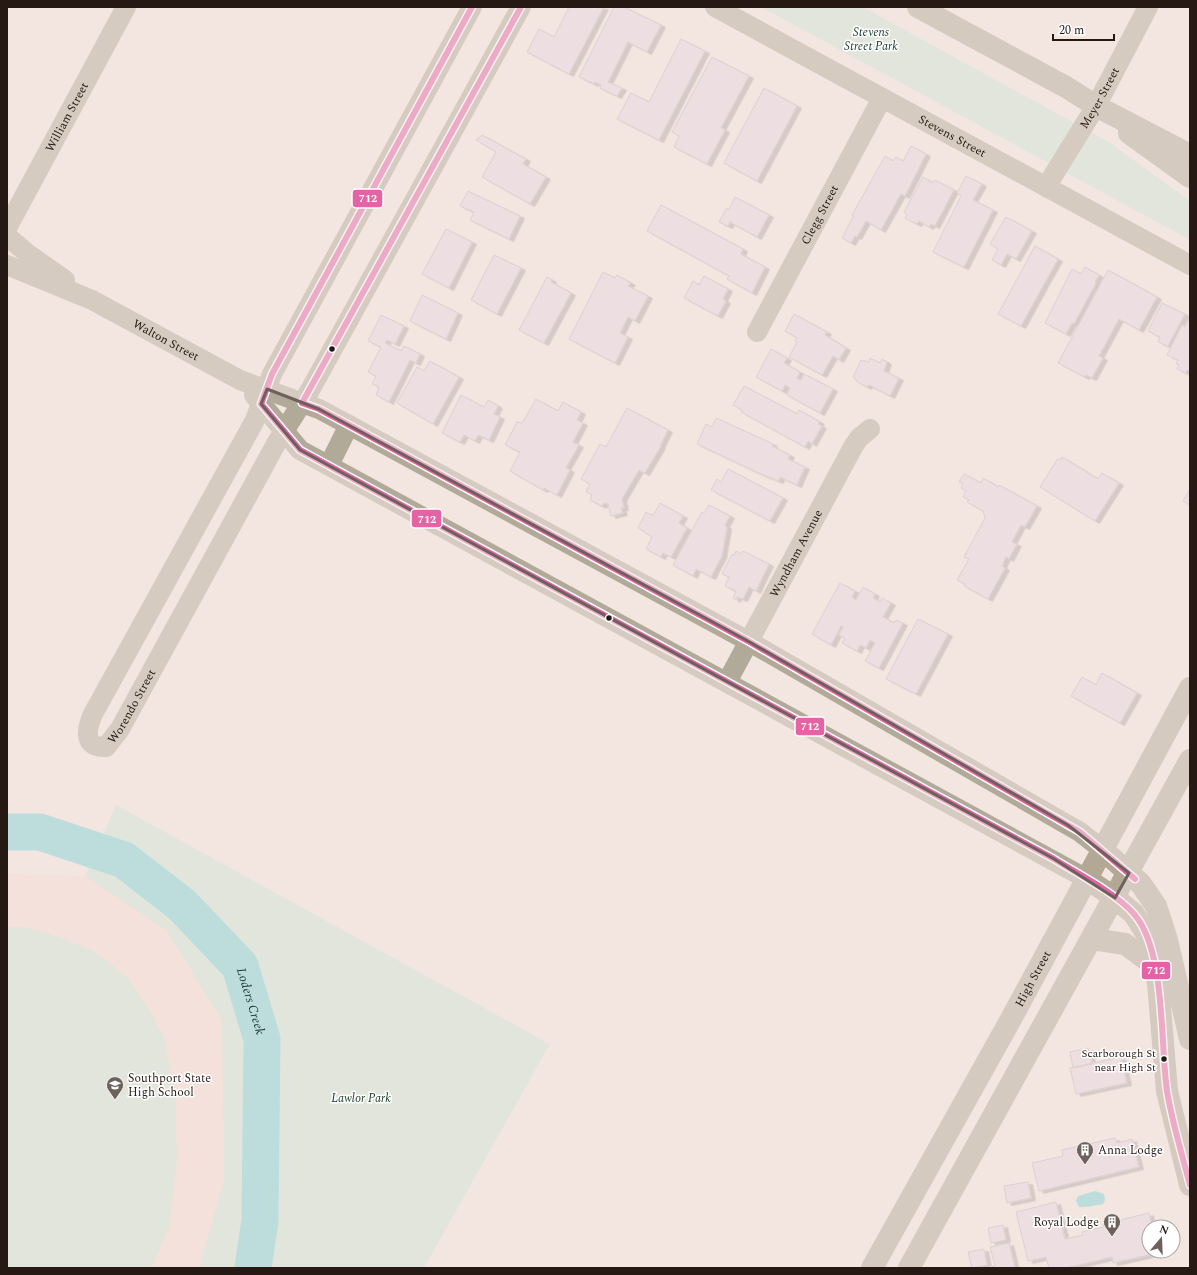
<svg xmlns="http://www.w3.org/2000/svg" width="1197" height="1275" viewBox="0 0 1197 1275" font-family="Spectral,serif">
	<defs>
		<filter id="shadow"><feDropShadow dx="4.5" dy="2.5" stdDeviation="0" flood-color="#0004"/></filter>
	</defs>
	<rect width="100%" height="100%" fill="#f3e6e1"/>
	<path fill="#f7dcd2" d="M7,873L85,876L167,931L222,1021L224,1179L199,1268H7Z"/>
	<path fill="#cfe5d2" d="M761,7H863L1109,142L1190,201V240Z
		M116,805L550,1044L424,1268H199L224,1179L222,1021L167,931L85,876Z
		M7,927H24L56,936L94,951L127,977L150,1010L164,1039L175,1090L177,1160L169,1228L151,1268H7Z"/>
	<path fill="#7dd2d4" d="M1095,1191L1104,1194L1105,1200L1103,1204C1098,1205 1083,1208 1079,1207L1076,1201L1078,1196Z"/>
	<g fill="none" stroke-linecap="round" stroke-linejoin="round">
		<path stroke="#7dd2d4" stroke-width="37" id="s1" d="M7,832H40L124,860L182,905L240,966L262,1039L260,1220L253,1268"/>
	</g>
	<path fill="#e6d4df" stroke="#c2b7ba" filter="url(#shadow)" d="M569,7H604L569,74L527,52L539,29L554,37Z
		M614,7H624L661,25L647,52L628,42L608,82L622,88L617,96L600,88L601,85L595,82L594,84L579,77Z
		M681,39L705,51L659,140L617,119L631,93L649,102Z
		M712,57L749,76L721,128L725,130L707,164L674,147L679,136L672,132Z
		M764,88L797,106L757,181L724,163Z
		M482,135L526,159L523,164L546,177L530,204L482,177L496,152L476,140Z
		M911,146L926,154L905,196L901,194L881,230L866,221L857,237L855,236L851,243L842,238L854,215H852L885,156L893,161L896,157L903,161Z
		M966,176L982,184L973,200L993,210L964,267L933,252L961,196L957,193Z
		M923,177L933,183L935,180L954,190L935,226L931,224L929,227L919,221L917,224L905,218L907,214L904,212Z
		M468,191L520,216L509,239L470,220L474,212L460,206Z
		M735,197L769,215L757,237L730,222L728,226L719,222L726,209H729Z
		M661,205L743,249L741,254L765,267L752,293L727,279L729,276L647,231Z
		M1006,217L1032,231L1016,259L1007,254L1001,265L992,260L998,249L990,244Z
		M446,229L472,242L449,288L422,274Z
		M1035,246L1058,259L1021,326L998,314Z
		M494,255L521,268L497,314L471,300Z
		M1085,267L1099,275L1095,282L1096,283L1074,324L1072,323L1066,334L1045,323L1072,269L1081,274Z
		M1108,270L1157,297L1139,330L1119,319L1099,356L1103,358L1092,378L1086,375L1085,377L1058,363Z
		M603,272L615,278L617,275L631,283L628,286L648,296L635,321L628,317L620,333L628,337L615,363L569,339Z
		M704,276L728,289L723,299L726,301L718,316L684,298L693,281L699,285Z
		M547,277L552,280L551,282L571,293L544,343L519,330Z
		M422,295L458,313L446,339L410,321Z
		M1162,303L1185,314L1168,346L1158,342L1160,337L1148,331Z
		M794,314L827,332L825,335L846,348L839,360L833,356L822,375L789,357L797,342L795,341L797,338L785,331Z
		M381,315L404,326L395,344L387,340L385,343L401,351L404,346L420,354L416,363L410,360L389,402L376,395L379,387L372,384L376,376L368,372L381,347L368,341Z
		M1190,318V371L1187,370L1186,373L1177,369L1179,365L1176,364L1178,360L1167,355L1182,325L1185,327Z
		M771,349L787,358L784,363L800,372L797,378L801,380L804,374L833,389L820,413L787,395L790,388L785,385L782,391L756,377Z
		M870,358L880,363L882,359L887,362L884,371L899,378L890,396L869,385L867,387L856,381V379L853,377L861,360L869,362Z
		M430,361L459,377L433,424L397,403L417,367L424,371Z
		M744,386L797,414L799,410L820,422L818,424L822,426L812,444L808,441L805,447L741,412L742,410L733,405Z
		M461,395L484,407L488,400L498,406L494,414L500,417L489,440L478,435L475,441L464,435L460,442L442,433Z
		M536,399L558,411L563,402L581,412L577,420L583,423L573,442L579,445L566,468L570,470L557,495L544,488L543,490L510,471L520,452L505,445L517,422L522,423Z
		M627,408L668,430L660,446H661L645,473L639,470L622,499L624,508H621L623,513L611,516L608,504L604,503L602,506L590,500L592,495L586,492L590,484L581,479L600,444L606,447Z
		M716,418L773,444L772,446L790,455L788,459L805,467L797,485L780,477L779,481L763,475L697,444L706,424L712,427Z
		M1062,457L1098,479L1102,473L1119,483L1095,521L1040,487L1058,458L1061,460Z
		M728,469L783,498L770,521L711,490L717,479L721,482Z
		M964,474L981,483L983,478L998,487L999,485L1037,506L1025,527L1021,525L1012,542L1017,544L1009,559L1006,557L1002,566L1005,568L988,599L964,586L965,584L957,580L969,559L964,557L985,518L983,511L967,502L969,500L963,497L966,491L961,488L963,483L959,482Z
		M1190,489V505L1183,501Z
		M660,503L683,516L679,523L687,528L671,557L663,553L661,557L646,549L652,537L638,528L646,512L653,516Z
		M709,505L730,516L725,525L727,527L722,556L711,577L696,569L693,576L673,565L702,512L704,513Z
		M736,551L741,554L743,551L769,564L756,591L749,587L743,599L737,597L736,600L733,598L736,591L725,586L729,577L722,574L732,554L734,556Z
		M840,583L855,591L852,597L856,600L863,587L875,594L873,598L880,602L882,598L891,603L883,617L894,623L896,620L903,623L879,668L865,661L875,643L870,640L866,648L860,645L857,651L842,643L845,638L839,635L843,627L841,626L831,645L812,634Z
		M918,619L948,634L916,694L886,679Z
		M1102,673L1137,693L1120,723L1071,696L1082,677L1096,685Z
		M1088,1048L1092,1064L1073,1068L1070,1052Z
		M1121,1057L1127,1083L1076,1094L1070,1068Z
		M1115,1138L1117,1143L1132,1139L1139,1167L1039,1191L1032,1163L1063,1156L1062,1150Z
		M1028,1182L1031,1198L1007,1203L1004,1186Z
		M1056,1202L1065,1239L1083,1235L1082,1232L1104,1227L1103,1224L1149,1213L1152,1227H1149V1251H1158V1253L1113,1263L1112,1257L1066,1268H1049L1046,1257L1028,1261L1016,1212Z
		M1003,1225L1006,1240L991,1243L988,1228Z
		M1009,1243L1015,1268H987L995,1266L990,1247Z
		M984,1249L987,1265L972,1268L968,1252Z"/>
	<g fill="none" stroke-linecap="round" stroke-linejoin="round">
		<g stroke="#b2aa99" stroke-width="20">
			<path id="s2" d="M472,7L272,374L255,420L93,714C86,730 83,748 106,747L120,729L277,442L309,392L521,7"/>
			<path id="s3" d="M715,7L1190,265"/>
			<path id="s4" d="M1046,187L1096,106L1148,7"/>
			<path id="s5" d="M7,228L126,7"/>
			<path d="M7,236L28,254L65,280"/>
			<path id="s6" d="M7,265L92,300L240,380L319,409L349,425L748,641L1080,832L1103,850"/>
			<path id="s7" d="M757,332L882,98"/>
			<path d="M254,395L300,450L1087,879"/>
			<path d="M329,465L349,425"/>
			<path id="s8" d="M727,682L853,447L859,438L870,429"/>
		</g>
		<g stroke="#b2a894" stroke-width="22">
			<path d="M918,7L1066,87L1096,106L1190,155"/>
			<path d="M1129,133L1190,177"/>
			<path d="M1103,850L1141,884L1156,906L1167,940L1190,1039"/>
			<path d="M1087,879L1115,898L1134,914L1147,935L1158,983L1167,1091L1190,1185"/>
			<path d="M1092,939L1125,944L1155,966"/>
			<path id="s9" d="M872,1268L1011,1019L1190,688"/>
			<path d="M909,1268L1190,760"/>
		</g>
		<g stroke="#fff" stroke-width="9">
			<path id="bus-1" d="M472,7L272,374L261,404L300,450L1054,859C1078,874 1116,893 1134,914C1166,950 1160,1043 1167,1091C1172,1122 1182,1154 1190,1185
				M521,7L302,403L319,409L349,425L748,641L1080,832L1135,879"/>
		</g>
		<use href="#bus-1" stroke="#e463a4" stroke-width="6"/>
	</g>
	<path d="M0 0H1197V1275H0ZM267,389L319,409L748,641L1068,825L1129,873L1115,898L1054,859L300,450L261,404Z" fill="#f3e6e1" fill-opacity=".55" fill-rule="evenodd"/>
	<path fill="none" stroke="#6e605b" stroke-width="3" stroke-linejoin="round" d="M267,389L319,409L748,641L1068,825L1129,873L1115,898L1054,859L300,450L261,404Z"/>
	<defs>
		<g id="school-pin" transform="scale(0.9)"><path d="M0 17L-7.5 6A9.5 9.5 0 1 1 7.5 6Z" fill="#6e605b" stroke="#fff"/><path d="M0-5L7-2L0 1L-7-2ZM-4 1L0 2.5L4 1V4Q0 6-4 4Z" fill="#fff"/></g>
		<g id="building-pin" transform="scale(0.9)"><path d="M0 17L-7.5 6A9.5 9.5 0 1 1 7.5 6Z" fill="#6e605b" stroke="#fff"/><path d="M-4-6H4V6H1V3H-1V6H-4ZM-2.5-4.3h1.7v1.8h-1.7ZM.8-4.3h1.7v1.8H.8ZM-2.5-1h1.7V.8h-1.7ZM.8-1h1.7V.8H.8Z" fill="#fff"/></g>
	</defs>
	<g fill-rule="evenodd">
		<use href="#school-pin" x="115" y="1085"/>
		<use href="#building-pin" x="1085" y="1150"/>
		<use href="#building-pin" x="1112" y="1222"/>
	</g>
	<g fill="#261813" stroke="#fff" stroke-width="1.5">
		<circle cx="332" cy="349" r="3.5"/>
		<circle cx="609" cy="618" r="3.5"/>
		<circle cx="1164" cy="1059" r="3.5"/>
	</g>
	<g text-anchor="middle" dominant-baseline="central" stroke-width="3" stroke-linejoin="round" paint-order="stroke">
		<g font-size="11" fill="#261813" stroke="#fff" text-anchor="end">
			<text x="1156" y="1053">Scarborough St<tspan x="1156" dy="14">near High St</tspan></text>
		</g>
		<g font-size="12" font-style="italic" fill="#133925" stroke="#fff">
			<text x="871" y="32">Stevens<tspan x="871" dy="14">Street Park</tspan></text>
			<text x="361" y="1098">Lawlor Park</text>
		</g>
		<g font-size="12" fill="#261813" stroke="#fff">
			<text stroke="none"><textPath href="#s4" startOffset="104">Meyer Street</textPath></text>
			<text stroke="none"><textPath href="#s5" startOffset="126">William Street</textPath></text>
			<text stroke="none"><textPath href="#s3" startOffset="270">Stevens Street</textPath></text>
			<text stroke="none"><textPath href="#s7" startOffset="133">Clegg Street</textPath></text>
			<text stroke="none"><textPath href="#s6" startOffset="176">Walton Street</textPath></text>
			<text stroke="none"><textPath href="#s8" startOffset="146">Wyndham Avenue</textPath></text>
			<text stroke="none"><textPath href="#s2" startOffset="897">Worendo Street</textPath></text>
			<text stroke="none"><textPath href="#s9" startOffset="331">High Street</textPath></text>
		</g>
		<g font-size="12" fill="#261813" stroke="#fff" text-anchor="start">
			<text x="128" y="1078">Southport State<tspan x="128" dy="14">High School</tspan></text>
			<text x="1098" y="1150">Anna Lodge</text>
			<text x="1099" y="1222" text-anchor="end">Royal Lodge</text>
		</g>
		<g font-size="13" font-style="italic" fill="#213838" stroke="#fff">
			<text stroke="none"><textPath href="#s1" startOffset="316">Loders Creek</textPath></text>
		</g>
	</g>
	<g stroke="#fff" stroke-width="1.5">
		<rect x="352" y="189" width="31" height="19" rx="4" fill="#e463a4"/>
		<rect x="411" y="509" width="31" height="19" rx="4" fill="#e463a4"/>
		<rect x="795" y="717" width="30" height="19" rx="4" fill="#e463a4"/>
		<rect x="1141" y="961" width="30" height="19" rx="4" fill="#e463a4"/>
	</g>
	<g font-size="11" text-anchor="middle" font-weight="bold" fill="#fff">
		<text x="368" y="202">712</text>
		<text x="427" y="523">712</text>
		<text x="810" y="730">712</text>
		<text x="1156" y="974">712</text>
	</g>
	<rect width="1197" height="1275" fill="none" stroke="#261813" stroke-width="16"/>
	<g transform="translate(1161 1239) rotate(19)"><circle r="19" fill="#ffffff" stroke="#a8a3a1"/>
	<path d="M0-3L7 15L0 10L-7 15Z" fill="#6e605b"/>
	<text y="-6" font-size="11" font-weight="bold" text-anchor="middle" fill="#261813">N</text>
	</g>
	<path d="M1053 34v6h61v-6" fill="none" stroke="#261813" stroke-width="2"/>
	<text x="1059" y="34" font-size="12" fill="#261813" stroke="#ffffff" stroke-width="3" paint-order="stroke">20 m</text>
</svg>
